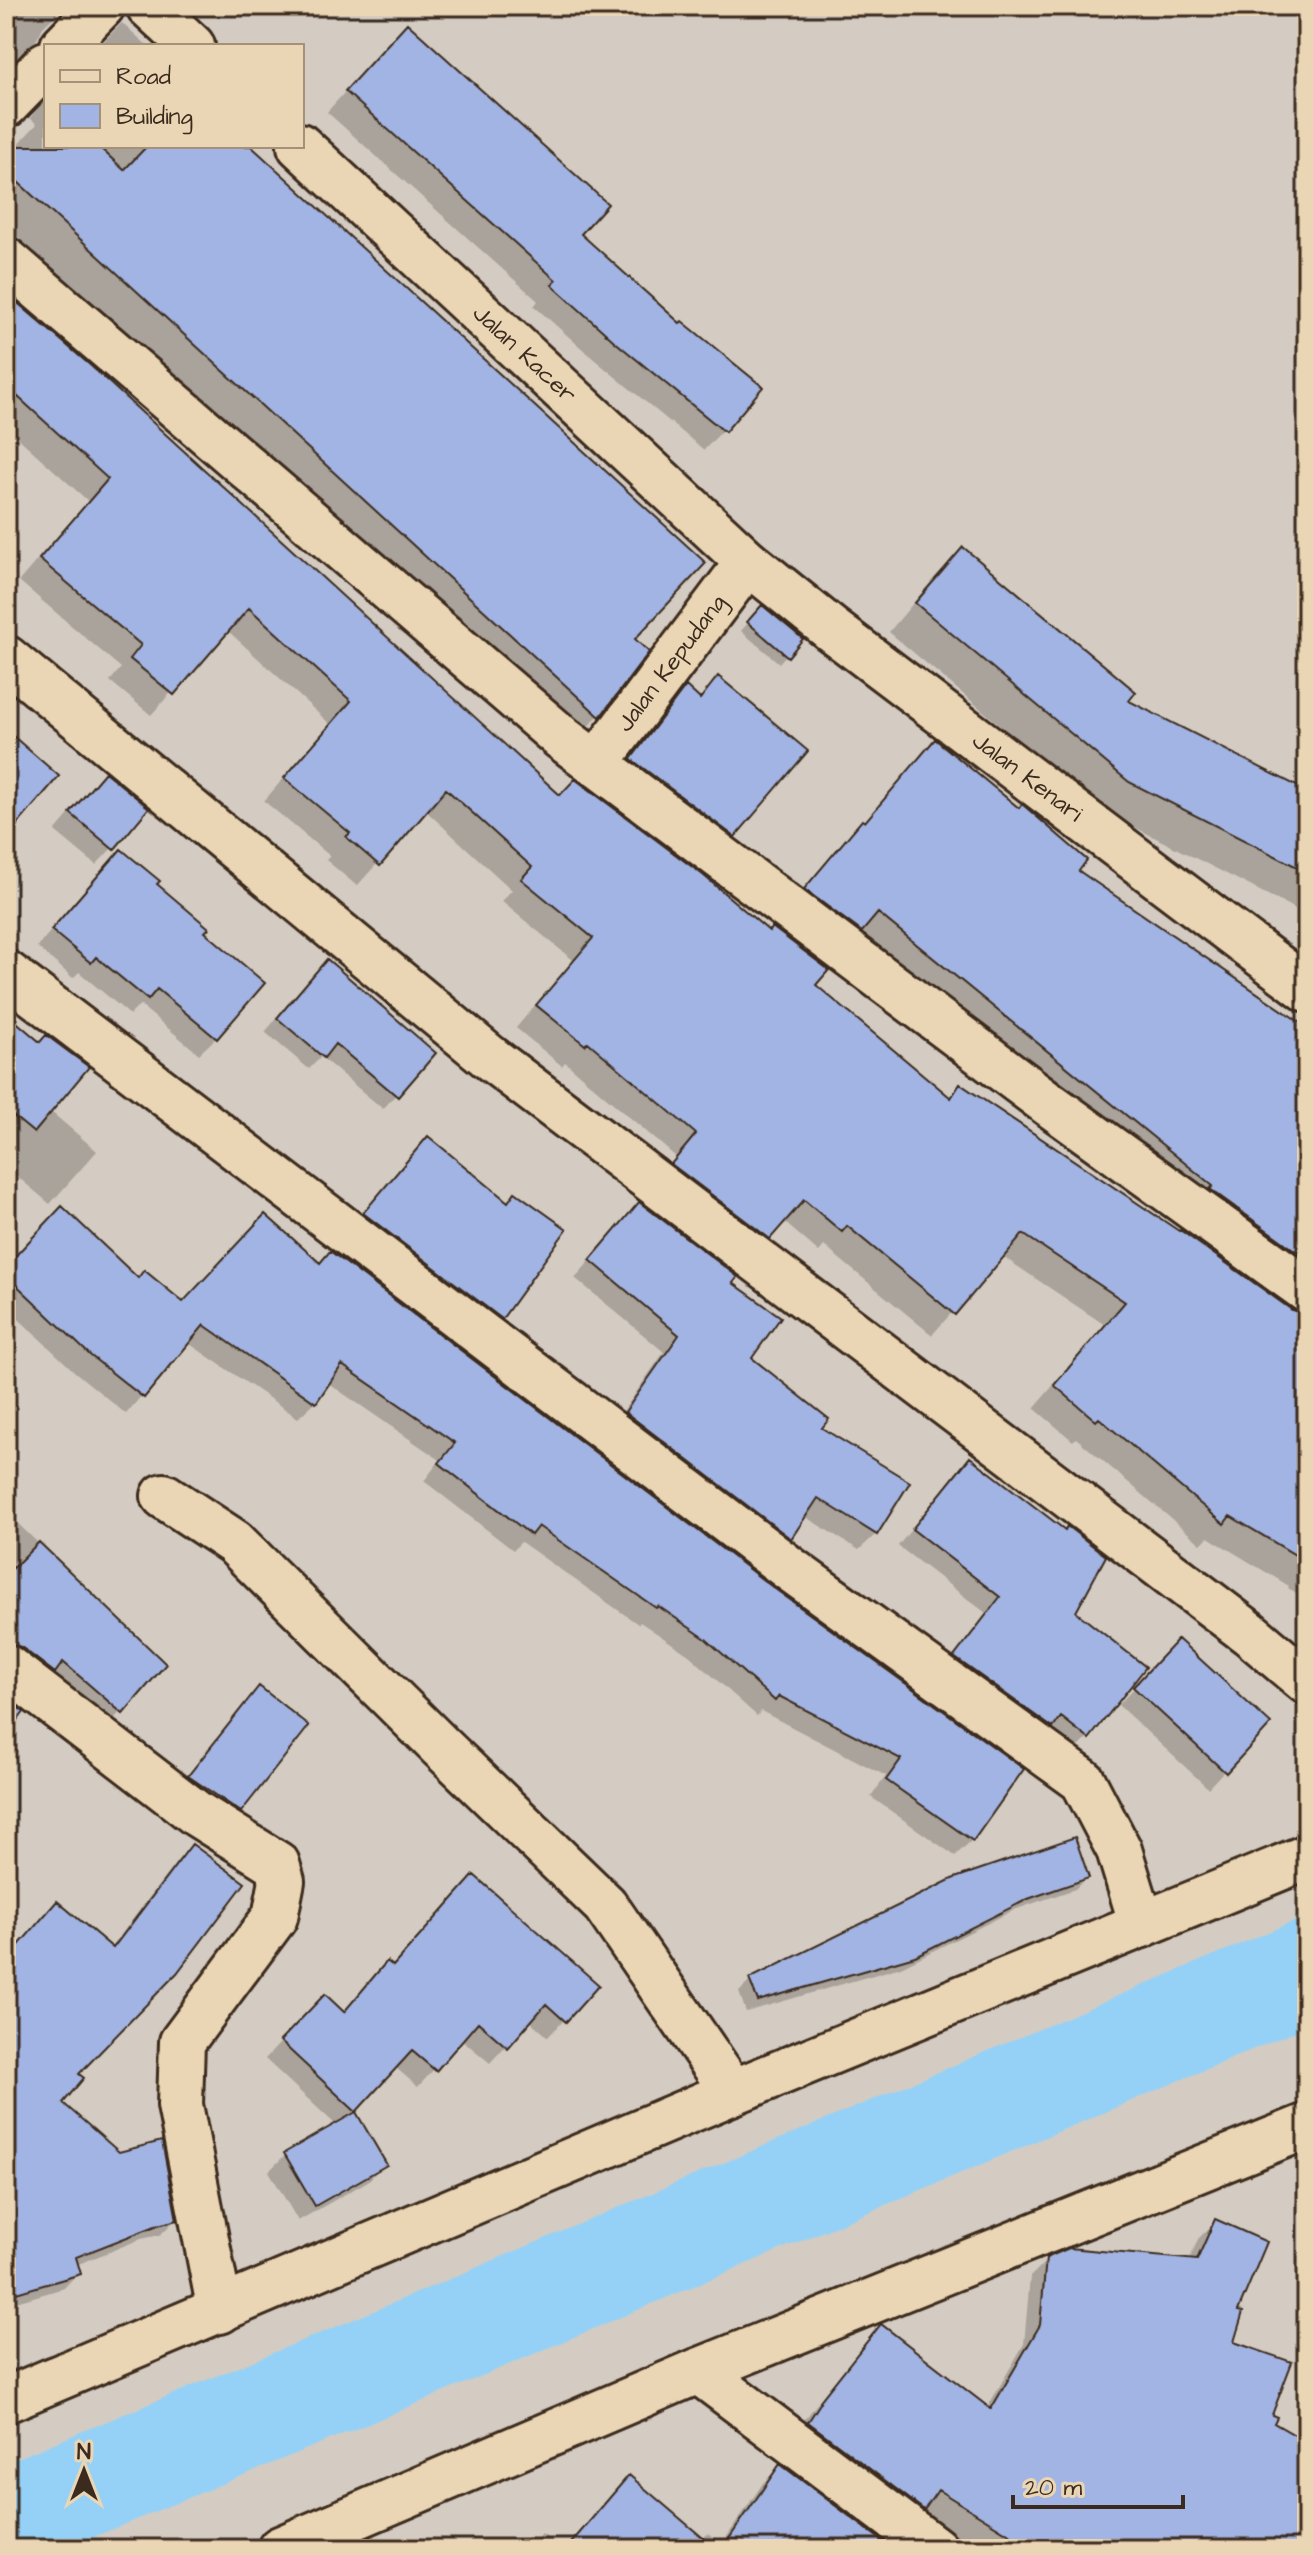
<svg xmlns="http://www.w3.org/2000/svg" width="1313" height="2555" viewBox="0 0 1313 2555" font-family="'Architects Daughter',sans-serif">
	<rect width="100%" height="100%" fill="#d4ccc2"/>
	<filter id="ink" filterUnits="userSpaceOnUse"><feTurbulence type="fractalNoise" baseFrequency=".0125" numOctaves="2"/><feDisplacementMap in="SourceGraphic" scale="16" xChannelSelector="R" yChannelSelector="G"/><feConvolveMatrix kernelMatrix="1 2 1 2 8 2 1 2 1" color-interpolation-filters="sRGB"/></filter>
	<g filter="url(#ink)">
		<path fill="#0003" d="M6,6H65L43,27L37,39L6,67Z
			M217,6H236L227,15Z
			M122,23L148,46H99Z
			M387,45L578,234L680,325L723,430L704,450L595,360L534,306L538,301L327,112Z
			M46,97V146H248L632,640L646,652L598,716L570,745L6,226V157L37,124L30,118Z
			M6,296L559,797L814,986L949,1099L961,1087L1292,1312L1307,1316V1600L1288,1588L1289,1586L1208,1537L1201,1544L1076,1438L1073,1441L1034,1408L1105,1325L1002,1256L932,1335L824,1246L819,1252L783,1221L747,1259L651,1186L676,1157L565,1062L562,1066L516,1028L573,960L501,901L512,890L425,810L357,886L326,860L330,856L264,801L330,724L227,630L151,715L110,681L121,668L19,581L88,501L6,427Z
			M963,549L1126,701L1307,793V915L1101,810L889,632L935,577Z
			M754,616L786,655L779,663L741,631Z
			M718,679L734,835L717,852L616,776L670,705L686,689L698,700Z
			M935,742L1076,871L1307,1030V1300L784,911L841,844L863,823Z
			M89,791L112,848L96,865L55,831Z
			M105,868L154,884L202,932L216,1038L199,1054L140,1005L130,1015L79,972L73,978L37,947Z
			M314,975L433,1053L383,1109L321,1057L309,1069L265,1032Z
			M6,1016L50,1111L97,1151L50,1204L6,1167Z
			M428,1139L507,1203L515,1195L501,1317L484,1334L348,1230Z
			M639,1205L730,1283L749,1359L876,1534L859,1550L804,1516L790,1537L773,1554L610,1430L664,1352L575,1278Z
			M319,1265L774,1591L972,1840L955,1856L871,1797L886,1776L761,1711L757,1716L689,1655L640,1622L638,1624L521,1542L513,1550L424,1481L440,1460L328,1383L315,1402L298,1418L187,1342L126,1414L75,1372L6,1307V1268L137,1280L182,1304Z
			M970,1459L1088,1738L1073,1753L940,1673L986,1613L898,1546L955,1475Z
			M6,1512L163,1664L106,1728L6,1663Z
			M1162,1659L1268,1724L1208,1788L1118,1705Z
			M259,1689L239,1810L223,1827L173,1793L242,1706Z
			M192,1846L61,2104L175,2220L160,2235L141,2239L76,2265L78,2273L64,2288L6,2305V1962L110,1949L177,1861Z
			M1087,1877L1075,1889L1014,1910L901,1967L746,2012L739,1992L751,1980Z
			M458,1894L564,2020L548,2037L529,2020L490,2063L461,2039L418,2087L395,2067L353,2112L384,2164L368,2181L298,2221L269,2171L285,2155L336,2125L265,2059L308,2013H342L387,1964L392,1968Z
			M1215,2222L1159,2492L1307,2444V2549H1069L1046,2483L1007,2536L994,2549H936L792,2440L805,2419L864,2344L881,2327L987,2408L1024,2344L1030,2277L1047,2260L1189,2261L1198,2239Z
			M780,2466L890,2549H566L629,2478L702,2540L708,2533L722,2544L763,2483Z
			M542,2534L564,2549H528Z"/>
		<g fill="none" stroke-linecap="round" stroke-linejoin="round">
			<path stroke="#95d1f6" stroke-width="102" d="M6,2518L389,2360L1307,1971"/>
		</g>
		<path fill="#a2b4e3" stroke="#3b2a1e" stroke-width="2" d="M407,23L608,204L581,234L680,323L682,321L763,387L725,432L614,341L552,285L556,280L345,91Z
			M6,146H98L124,170L147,146H251L706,563L635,639L649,652L600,717L6,171Z
			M6,293L91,366L560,795L575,779L703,875L769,931L772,927L829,970L816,985L951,1098L960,1084L1179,1231L1180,1230L1292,1310L1307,1315V1562L1230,1516L1224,1524L1099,1418L1096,1421L1054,1385L1125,1302L1023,1234L955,1315L847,1226L842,1232L804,1200L770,1239L671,1164L696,1134L588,1042L585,1045L536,1005L593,938L521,879L532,867L446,789L380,866L346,837L350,833L284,778L351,701L249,608L174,695L130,659L141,645L39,559L108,479L6,386Z
			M963,547L1136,692L1129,701L1307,791V872L1129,782L915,603Z
			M762,605L803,639L788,657L747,622Z
			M718,676L808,751L735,837L631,759L686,686L700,699Z
			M6,730L59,776L6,838Z
			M935,739L1019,808L1022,804L1087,860L1079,871L1307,1027V1259L1210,1189L1213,1186L878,913L862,932L804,889L862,820L865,822Z
			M105,772L149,808L114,850L70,813Z
			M121,849L160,881L157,884L209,928L205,932L265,983L217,1039L157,989L148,1000L96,957L91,963L51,930Z
			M327,959L436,1053L398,1097L335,1044L324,1058L277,1018Z
			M6,1013L40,1042L46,1035L89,1067L34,1133L6,1110Z
			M428,1136L508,1202L515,1192L567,1229L502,1319L363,1213Z
			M639,1202L738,1277L733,1283L781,1317L752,1358L829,1419L822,1428L910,1482L877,1535L818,1498L791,1539L625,1412L679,1335L590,1260Z
			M62,1206L138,1278L144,1270L183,1302L265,1214L320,1263L330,1251L775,1589L1024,1769L973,1841L886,1780L901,1759L779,1696L775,1701L706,1639L658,1606L656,1608L538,1526L531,1535L439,1463L455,1443L342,1365L316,1403L204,1325L144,1398L91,1356L6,1275V1266Z
			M970,1457L1065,1530L1067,1526L1106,1556L1076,1612L1146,1667L1089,1739L1061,1717L1053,1728L954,1657L1000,1597L912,1529Z
			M39,1542L166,1664L123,1714L63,1662L55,1673L21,1647L6,1643V1575Z
			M1178,1639L1271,1724L1226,1773L1133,1687Z
			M259,1686L309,1726L241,1812L188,1776Z
			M6,1699L24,1712L6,1736Z
			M1075,1837L1089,1878L1028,1899L915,1956L758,2001L749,1979L952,1879Z
			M192,1844L245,1883L177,1973L79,2074L84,2078L63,2103L119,2152L162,2141L177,2220L158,2225L76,2257L81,2274L6,2296V1960L57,1901L113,1948Z
			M474,1875L599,1985L566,2022L546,2004L508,2048L478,2022L436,2071L412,2051L356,2112L280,2041L325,1994L344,2012L387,1961L393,1966Z
			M356,2112L387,2165L315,2206L284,2153Z
			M1215,2219L1267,2242L1238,2311L1243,2312L1234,2342L1292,2362L1272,2415L1277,2417L1274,2423L1307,2442V2549H1034L938,2490L924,2510L808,2422L821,2402L820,2401L881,2324L991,2409L1040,2325L1046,2258L1069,2248L1197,2260Z
			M780,2464L893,2549H722Z
			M629,2475L716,2549H566Z"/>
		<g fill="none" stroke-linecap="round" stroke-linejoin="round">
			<g stroke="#3b2a1e" stroke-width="50">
				<g id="street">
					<path d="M149,6L192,46"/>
					<path d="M63,46L102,6"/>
					<path d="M6,105L46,64"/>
					<path id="s1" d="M300,146L748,562L831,629L1307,989"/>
					<path d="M6,260L562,738L1049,1104L1307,1290"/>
					<path d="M6,658L489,1057L1249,1633L1307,1682"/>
					<path id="s2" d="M596,764L748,562"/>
					<path d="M6,973L790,1569L1083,1781L1119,1850L1142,1925"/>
					<path d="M164,1496L234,1542L439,1745L605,1905L733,2092"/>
					<path d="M6,1667L197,1814L277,1864L282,1881L275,1917L182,2042L180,2105L220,2311"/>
					<path d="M698,2371L935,2549"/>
					<path d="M6,2400L733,2092L1307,1857"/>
				</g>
			</g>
			<g stroke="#3b2a1e" stroke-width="50">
				<path id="secondary" d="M280,2549L698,2371L1307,2126"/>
			</g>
			<use href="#street" stroke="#ead6b4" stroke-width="44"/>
			<use href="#secondary" stroke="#ead6b4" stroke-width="44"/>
		</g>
	</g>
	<g text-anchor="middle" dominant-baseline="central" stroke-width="6" stroke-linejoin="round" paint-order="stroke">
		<g font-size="24" fill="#3b2a1e" stroke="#ead6b4">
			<text stroke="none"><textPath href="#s1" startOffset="306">Jalan Kacer</textPath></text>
			<text stroke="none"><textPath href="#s2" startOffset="126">Jalan Kepudang</textPath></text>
			<text stroke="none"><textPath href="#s1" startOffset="964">Jalan Kenari</textPath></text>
		</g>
	</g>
	<rect width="1313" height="2555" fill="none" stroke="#ead6b4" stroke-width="32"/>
	<rect x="16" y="16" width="1281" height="2523" fill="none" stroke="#3b2a1e" stroke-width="3" filter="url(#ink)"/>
	<rect x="44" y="44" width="260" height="104" fill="#ead6b4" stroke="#a49178" stroke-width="2"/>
	<rect x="60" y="70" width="40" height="12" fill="#ead6b4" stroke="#a49178" stroke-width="2"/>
	<text x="116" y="84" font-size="24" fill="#3b2a1e">Road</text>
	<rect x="60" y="104" width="40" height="24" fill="#a2b4e3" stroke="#a49178" stroke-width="2"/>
	<text x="116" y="124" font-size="24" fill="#3b2a1e">Building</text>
	<g transform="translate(84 2471)" stroke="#ead6b4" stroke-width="6" paint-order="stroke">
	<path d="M0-6L14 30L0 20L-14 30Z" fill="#3b2a1e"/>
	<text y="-12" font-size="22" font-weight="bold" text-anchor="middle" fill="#3b2a1e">N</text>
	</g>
	<path d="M1013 2495v12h170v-12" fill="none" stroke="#3b2a1e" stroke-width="4"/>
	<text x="1025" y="2495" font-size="24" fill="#3b2a1e" stroke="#ead6b4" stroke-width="6" paint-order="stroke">20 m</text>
</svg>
